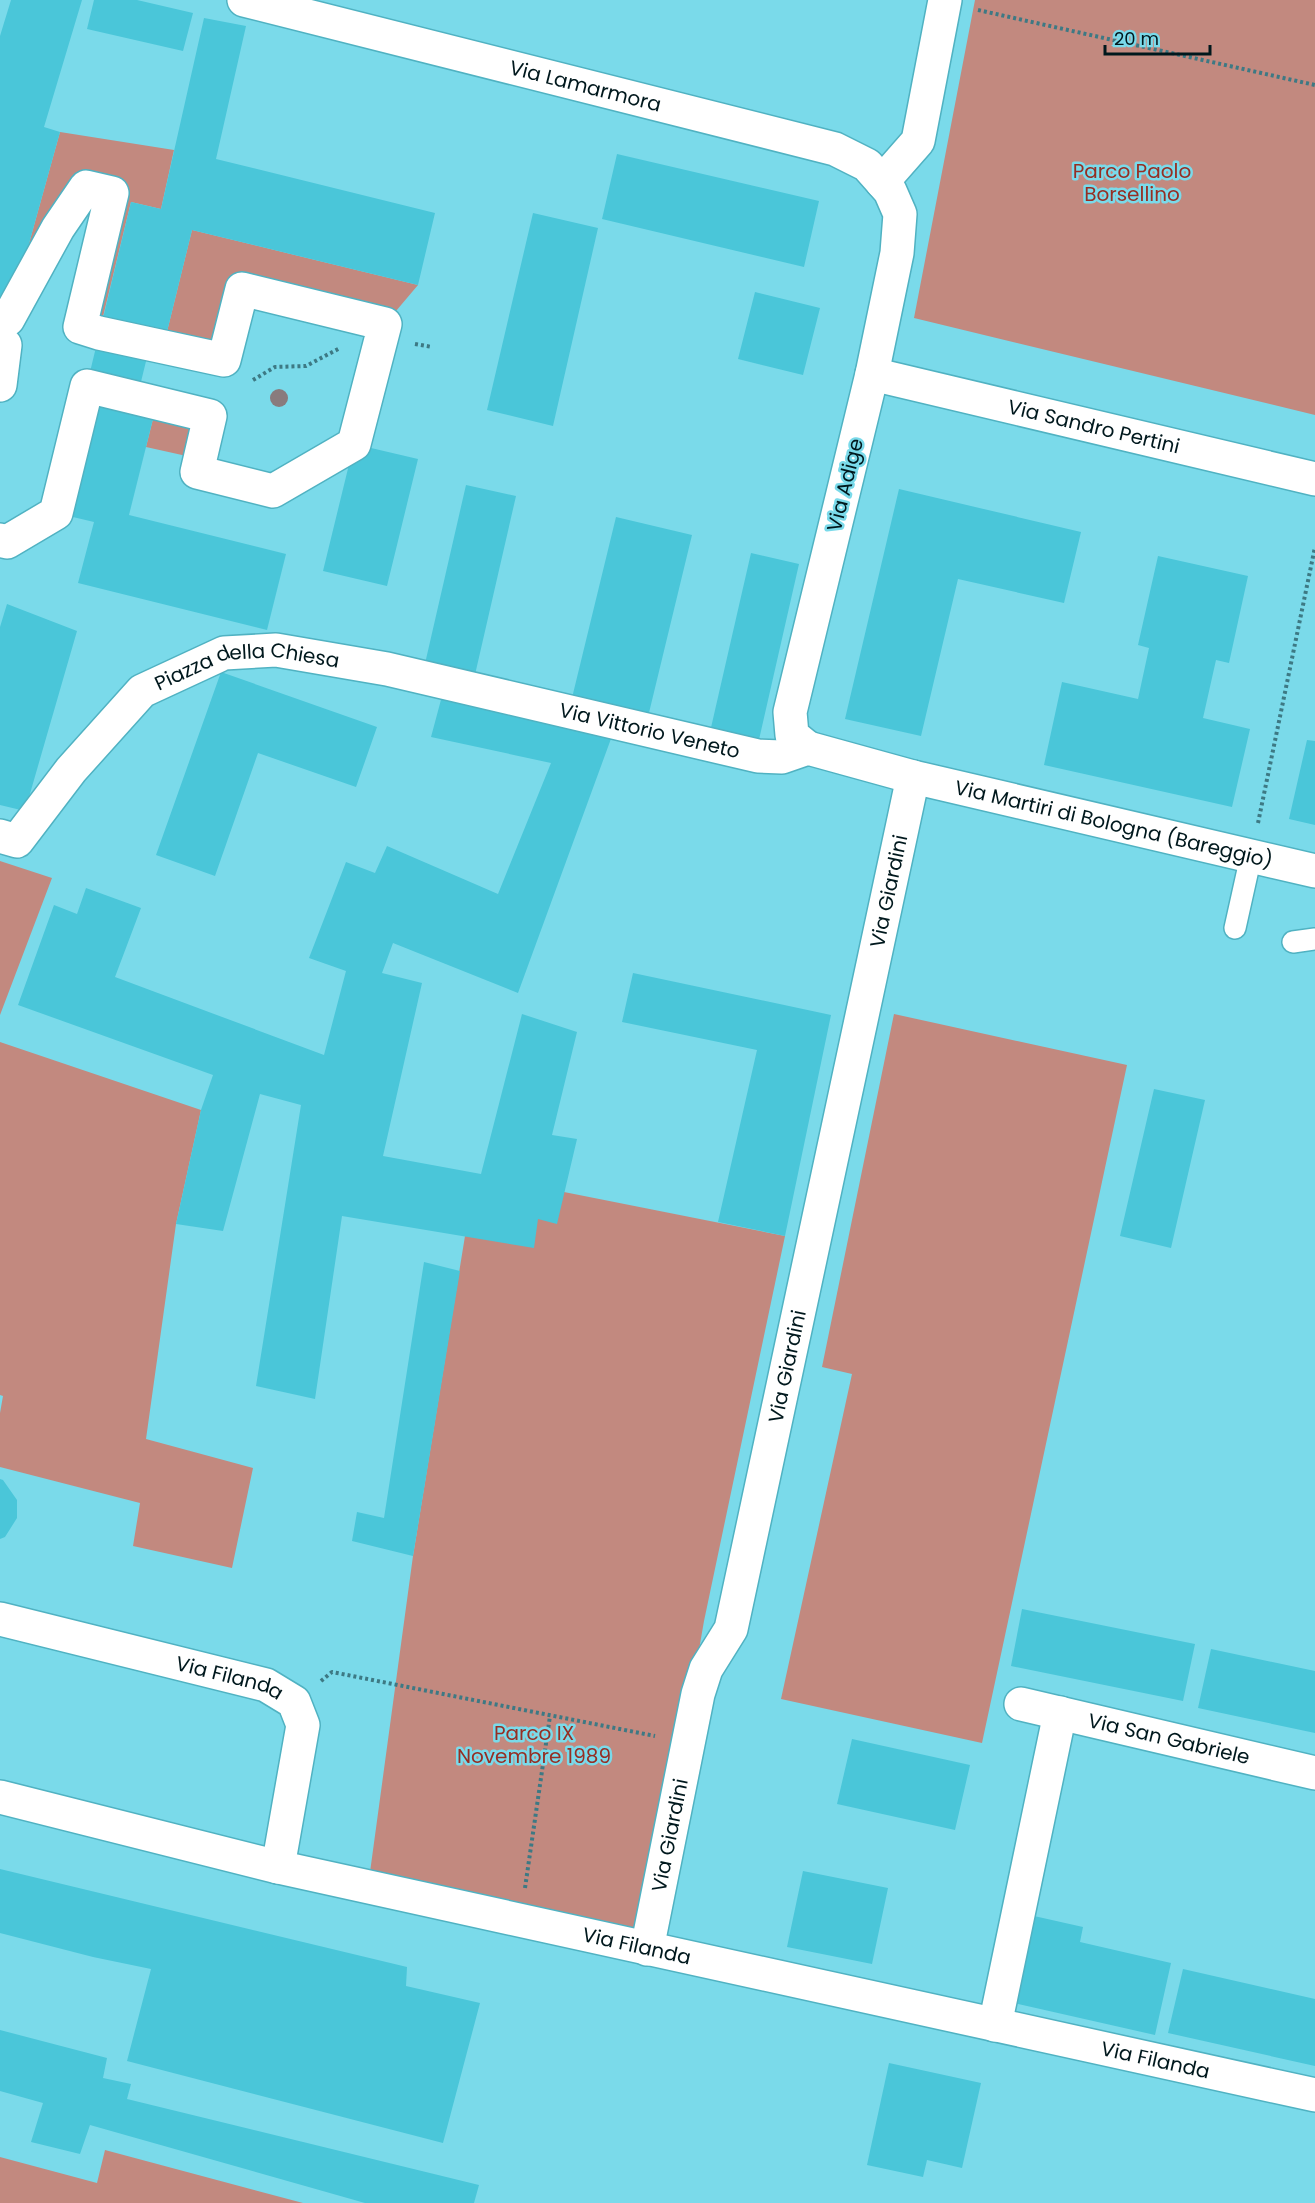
<svg xmlns="http://www.w3.org/2000/svg" width="1315" height="2203" viewBox="0 0 1315 2203" font-family="Poppins,sans-serif">
	<rect width="100%" height="100%" fill="#7adaea"/>
	<path fill="#c2897f" d="M975,0H1315V415L914,318Z
		M60,132L174,150L161,209L131,202L99,333L80,327L112,193L86,187L8,319Z
		M192,230L418,285L385,324L242,290L224,360L163,348Z
		M157,403L210,416L200,459L146,447Z
		M0,861L52,878L0,1015Z
		M894,1014L1127,1065L982,1743L781,1699L852,1374L822,1367Z
		M0,1042L201,1110L176,1224L146,1439L253,1468L232,1568L133,1546L140,1503L0,1467V1413L3,1396L0,1395Z
		M564,1192L785,1236L704,1621L647,1949L368,1887L413,1556L465,1236L538,1219Z
		M105,2150L303,2203H0V2157L97,2183Z"/>
	<path fill="#4ac6d9" d="M11,0H82L44,127L60,132L8,319L0,317V36Z
		M94,0H137L193,13L183,51L87,29Z
		M204,18L246,26L216,159L435,213L418,285L192,230L163,348L150,345L137,398L157,403L129,515L286,554L267,630L78,583L94,522L56,513L131,202L161,209Z
		M617,154L819,201L804,267L602,219Z
		M533,213L598,228L553,426L487,410Z
		M755,292L820,308L803,375L738,359Z
		M354,444L418,459L387,586L323,571Z
		M466,485L516,496L474,679L424,668Z
		M899,489L1081,532L1064,603L958,579L921,736L845,719Z
		M616,517L692,535L647,721L571,702Z
		M751,553L799,564L758,744L710,732Z
		M1158,556L1248,576L1229,663L1216,660L1203,718L1250,729L1232,807L1044,765L1062,682L1138,699L1149,648L1138,645Z
		M7,604L77,631L25,811L0,805V627Z
		M221,672L377,727L356,787L258,753L215,876L156,855Z
		M442,696L612,736L518,993L393,943L382,973L422,983L383,1156L481,1174L522,1014L577,1032L552,1135L577,1139L557,1224L538,1219L534,1248L342,1216L315,1399L256,1386L301,1105L260,1094L223,1231L176,1224L201,1110L213,1075L18,1005L54,905L77,914L86,888L141,908L115,977L324,1055L346,971L309,958L346,862L375,873L387,846L498,894L551,763L431,737Z
		M1307,740L1315,741V825L1289,819Z
		M633,973L831,1015L785,1236L718,1222L757,1050L622,1022Z
		M1154,1089L1205,1100L1171,1248L1120,1236Z
		M424,1262L460,1271L413,1556L352,1541L357,1512L384,1518Z
		M0,1479L3,1480L17,1500V1518L5,1537L0,1539Z
		M1022,1609L1195,1644L1183,1701L1011,1666Z
		M1211,1649L1315,1671V1733L1198,1708Z
		M852,1739L970,1765L955,1830L837,1804Z
		M0,1869L407,1967L406,1986L480,2003L443,2143L127,2061L151,1969L93,1957L0,1933Z
		M803,1871L888,1888L872,1964L787,1947Z
		M1034,1916L1083,1927L1080,1942L1171,1963L1155,2035L1014,2003Z
		M1183,1969L1315,1999V2066L1168,2033Z
		M0,2030L107,2058L103,2078L131,2084L127,2099L479,2185L474,2203H365L90,2125L80,2154L31,2142L43,2103L0,2091Z
		M889,2063L981,2083L962,2168L927,2160L923,2177L867,2165Z"/>
	<g fill="none" stroke-linecap="round" stroke-linejoin="round">
		<g stroke="#50b2c2" stroke-width="24">
			<path id="lane" d="M1235,928L1251,856
				M1293,942L1315,939"/>
		</g>
		<g stroke="#50b2c2" stroke-width="36">
			<g id="street">
				<path id="s1" d="M244,0L835,149L867,165L890,191L900,214L897,253L872,374L790,712L792,735L808,748"/>
				<path d="M882,182L918,141L945,0"/>
				<path d="M0,317L8,319L58,228L86,187L112,193L80,327L99,333L224,360L242,289L385,324L354,444L273,491L197,472L210,416L87,386L56,513L7,542L0,540"/>
				<path d="M0,345H5L0,385"/>
				<path id="s2" d="M872,374L1315,479"/>
				<path id="s3" d="M0,836L17,841L71,770L142,691L224,653L276,650L387,669L758,756L782,757L808,748L913,777L1315,871"/>
				<path id="s4" d="M0,1619L266,1685L294,1702L303,1725L278,1867"/>
				<path id="s5" d="M1021,1704L1315,1773"/>
				<path id="s6" d="M0,1797L278,1867L1315,2095"/>
				<path id="s7" d="M647,1949L698,1694L706,1669L731,1629L913,777"/>
				<path d="M995,2025L1060,1713"/>
			</g>
		</g>
		<path stroke="#3d7984" stroke-width="4" stroke-dasharray="3 3" stroke-linecap="butt" d="M978,10L1315,85
			M415,344L432,347
			M253,380L275,367L306,366L340,348
			M1258,823L1315,547
			M321,1681L332,1672L655,1736
			M525,1888L550,1716"/>
		<use href="#lane" stroke="#fff" stroke-width="21"/>
		<use href="#street" stroke="#fff" stroke-width="33"/>
	</g>
	<circle fill="#897b7d" cx="279" cy="398" r="9"/>
	<g text-anchor="middle" dominant-baseline="central" stroke-width="5" stroke-linejoin="round" paint-order="stroke">
		<g font-size="20" fill="#00181d" stroke="#7adaea">
			<text stroke="none"><textPath href="#s1" startOffset="352">Via Lamarmora</textPath></text>
			<text stroke="none"><textPath href="#s2" startOffset="228">Via Sandro Pertini</textPath></text>
			<text transform="translate(845 485) rotate(-76)">Via Adige</text>
			<text stroke="none"><textPath href="#s3" startOffset="324">Piazza della Chiesa</textPath></text>
			<text stroke="none"><textPath href="#s3" startOffset="738">Via Vittorio Veneto</textPath></text>
			<text stroke="none"><textPath href="#s3" startOffset="1216">Via Martiri di Bologna (Bareggio)</textPath></text>
			<text stroke="none"><textPath href="#s7" startOffset="1088">Via Giardini</textPath></text>
			<text stroke="none"><textPath href="#s7" startOffset="602">Via Giardini</textPath></text>
			<text stroke="none"><textPath href="#s4" startOffset="237">Via Filanda</textPath></text>
			<text stroke="none"><textPath href="#s5" startOffset="152">Via San Gabriele</textPath></text>
			<text stroke="none"><textPath href="#s7" startOffset="116">Via Giardini</textPath></text>
			<text stroke="none"><textPath href="#s6" startOffset="654">Via Filanda</textPath></text>
			<text stroke="none"><textPath href="#s6" startOffset="1185">Via Filanda</textPath></text>
		</g>
		<g font-size="20" fill="#962e23" stroke="#7adaea">
			<text x="1132" y="171">Parco Paolo<tspan x="1132" dy="23">Borsellino</tspan></text>
			<text x="534" y="1733">Parco IX<tspan x="534" dy="23">Novembre 1989</tspan></text>
		</g>
	</g>
	<path d="M1105 45v9h105v-9" fill="none" stroke="#00181d" stroke-width="3"/>
	<text x="1114" y="45" font-size="18" fill="#00181d" stroke="#7adaea" stroke-width="4.5" paint-order="stroke">20 m</text>
</svg>
